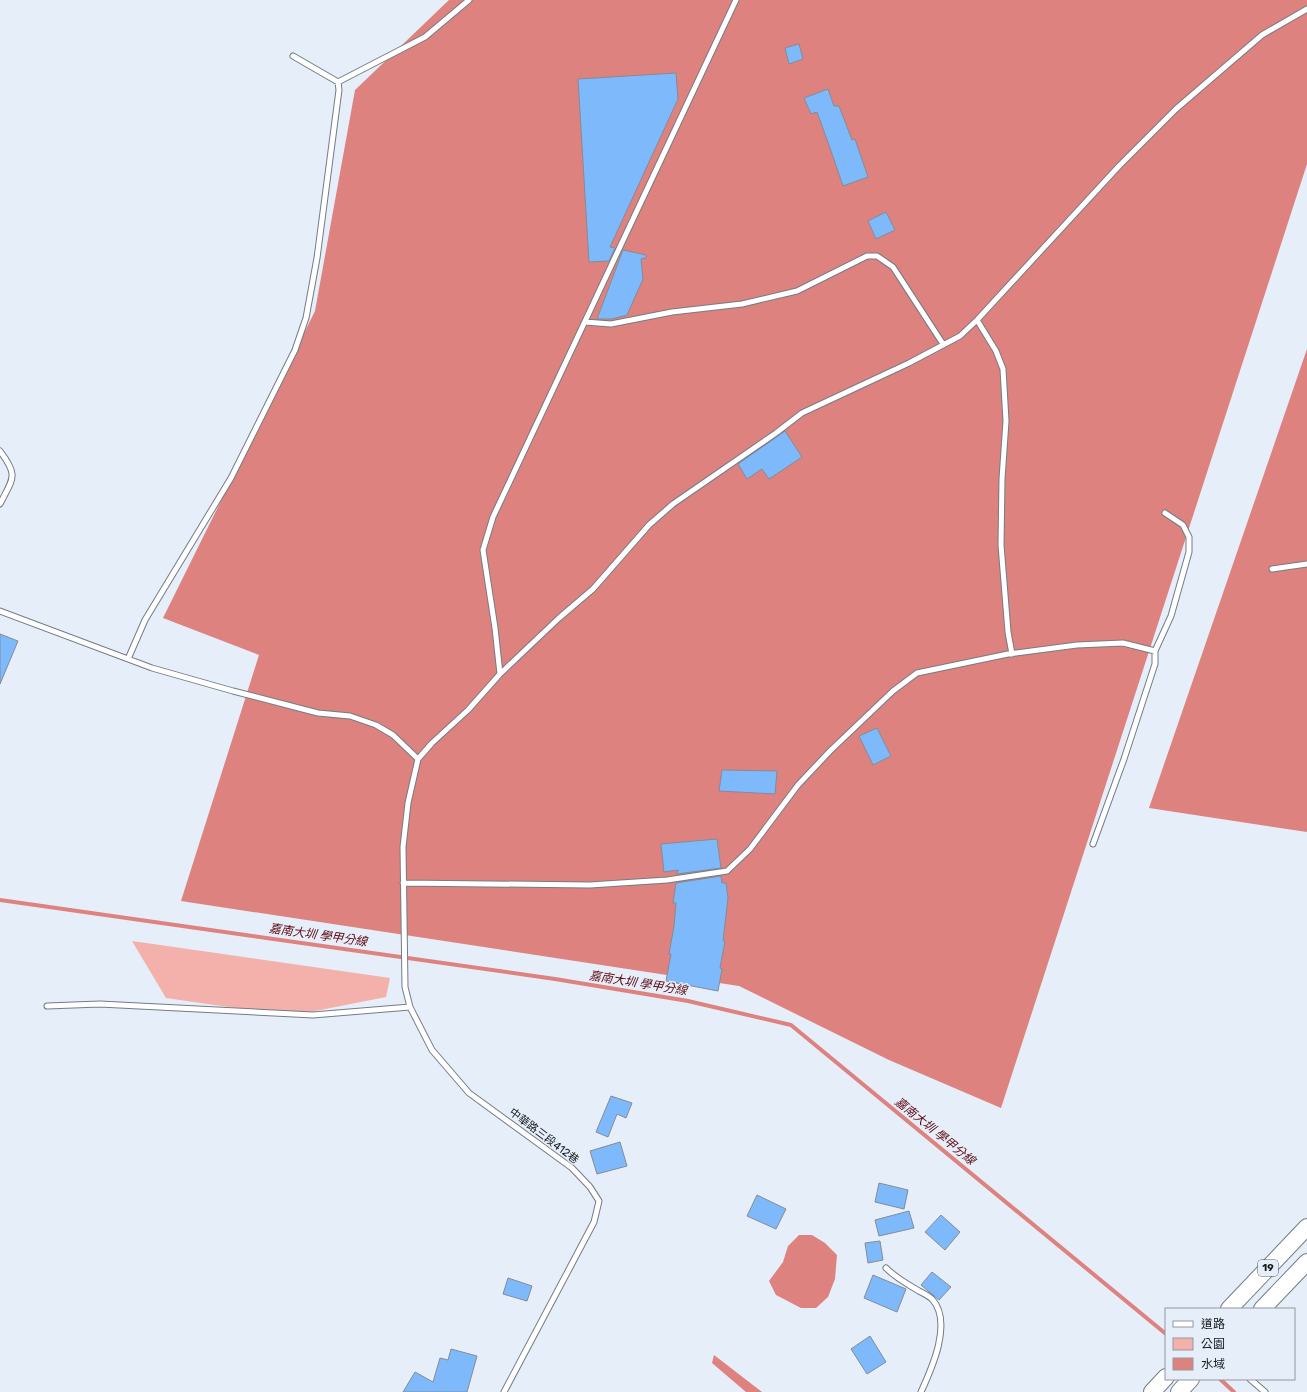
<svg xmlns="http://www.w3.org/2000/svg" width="1307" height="1392" viewBox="0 0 1307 1392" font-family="Rubik,'Noto Sans TC',sans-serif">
	<rect width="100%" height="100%" fill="#e5eef9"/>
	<path fill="#f4b0ab" d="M132,941L390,978L386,997L290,1016L166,998Z"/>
	<path fill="#dd827e" d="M449,0H1307V164L1001,1108L889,1060L739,986L181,901L259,655L163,618L315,311L355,90Z
		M1307,349V832L1149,808Z
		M799,1235H812L825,1243L837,1255L835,1279L828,1297L816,1308H801L776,1295L769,1281L783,1262L788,1246Z
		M714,1355L762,1392H746L712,1363Z"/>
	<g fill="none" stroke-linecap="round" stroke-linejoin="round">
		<path stroke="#dd827e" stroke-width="4" d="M0,900L555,979L688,1001L791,1025L1166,1334
			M1220,1379L1234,1392"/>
	</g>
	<path fill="#7eb9fc" stroke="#848c95" d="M799,44L803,59L789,64L785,48Z
		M676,73L678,99L610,247L615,248L609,261L589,262L578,79Z
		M828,89L834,106H839L852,140L855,139L868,177L843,186L830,148L817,112L811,114L804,98Z
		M886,212L895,230L876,239L868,221Z
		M623,250L646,255V258L641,259L643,279L627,315L612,319H597Z
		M785,431L802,457L769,479L762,469L747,479L738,464Z
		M0,634L18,641L0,684Z
		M877,728L891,756L873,765L859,736Z
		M722,770L777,771L775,794L719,791Z
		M717,839L721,868L677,874L678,870L664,872L661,844Z
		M721,876L722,883H726L728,898L723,941H725L720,968L722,969L718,991L666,981L671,954H669L674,926L676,903H673L676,883Z
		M611,1096L632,1103L626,1118L617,1114L608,1137L596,1132Z
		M620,1142L627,1166L597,1174L590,1151Z
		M879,1183L908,1190L904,1209L875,1202Z
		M757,1195L786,1209L776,1229L747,1216Z
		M909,1211L914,1228L879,1236L875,1220Z
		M941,1215L960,1232L945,1250L925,1232Z
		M880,1241L883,1260L868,1263L865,1243Z
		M932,1272L951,1287L939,1300L921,1285Z
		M873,1275L906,1289L897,1312L864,1298Z
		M508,1278L532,1286L527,1301L503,1294Z
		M870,1336L886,1362L867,1374L851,1349Z
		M451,1349L477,1356L467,1392H403L415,1372L433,1382L440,1358L448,1360Z"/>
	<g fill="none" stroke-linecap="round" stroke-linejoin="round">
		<g stroke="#747c85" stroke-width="7">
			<path id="lane" d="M338,82L425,37L469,0
				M977,320L996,351L1003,369L1006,421L1002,479L1001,545L1008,632L1012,654
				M585,322L611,324L672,312L742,304L797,291L867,256H877L893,267L943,344
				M0,451C19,476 13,478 0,504
				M1272,569L1307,564
				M0,611L128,659L145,620L231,478L295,350L306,318L317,258L339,90L338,82L293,56
				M128,659L152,668L233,691L318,713L350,716L376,725L393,735L418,759
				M500,674L495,628L483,550L493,517L736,0
				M1093,844L1124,759L1155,664V651L1171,616L1189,552V537L1183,525L1165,513
				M403,883L590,885L667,880L727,871L750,849L798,785L830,751L893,691L917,673L1008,654L1077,645L1123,643L1155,651
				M47,1006L100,1004L313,1015L410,1007
				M886,1268C896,1278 907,1284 919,1291C923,1293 929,1296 932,1299C953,1322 932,1368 921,1392
				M1250,1379L1265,1392
				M504,1392L594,1222L599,1201L590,1187L572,1168L469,1093L432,1050L410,1007L405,987L403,847L408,803L418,759L432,743L468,710L500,674L559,618L593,589L649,525L673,504L776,433L802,413L909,363L960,336L977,320L1119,166L1176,109L1262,35L1307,9"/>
		</g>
		<g stroke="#747c85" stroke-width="18">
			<path id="primary" d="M1229,1309L1307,1227
				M1262,1309L1307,1262
				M1152,1392L1166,1377
				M1179,1392L1191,1379"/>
		</g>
		<use href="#lane" stroke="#fff" stroke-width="5"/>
		<use href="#primary" stroke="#fff" stroke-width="16"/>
	</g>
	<g text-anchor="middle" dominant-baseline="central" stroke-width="3" stroke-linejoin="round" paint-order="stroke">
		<rect fill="#e5eef9" stroke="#54595e" stroke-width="1" x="1258" y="1260" width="20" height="16" rx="3"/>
		<g font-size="10" font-weight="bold" fill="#16191c">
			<text x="1268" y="1268">19</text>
		</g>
		<g font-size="11" fill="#16191c" stroke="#e5eef9">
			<text transform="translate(544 1136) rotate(37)">中華路三段412巷</text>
		</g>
		<g font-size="12" font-style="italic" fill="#5f0b13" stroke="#e5eef9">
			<text transform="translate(318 935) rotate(8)">嘉南大圳 學甲分線</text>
			<text transform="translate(638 983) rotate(9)">嘉南大圳 學甲分線</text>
			<text transform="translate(935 1131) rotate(39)">嘉南大圳 學甲分線</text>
		</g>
	</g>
	<rect x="1165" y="1308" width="130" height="72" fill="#e5eef9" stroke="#9299a1"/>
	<rect x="1173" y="1321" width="20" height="6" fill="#ffffff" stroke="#9299a1"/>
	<text x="1201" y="1328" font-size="12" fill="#16191c">道路</text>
	<rect x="1173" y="1338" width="20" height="12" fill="#f4b0ab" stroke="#9299a1"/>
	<text x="1201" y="1348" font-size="12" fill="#16191c">公園</text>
	<rect x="1173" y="1358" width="20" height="12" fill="#dd827e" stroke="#9299a1"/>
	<text x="1201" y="1368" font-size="12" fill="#16191c">水域</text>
</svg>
